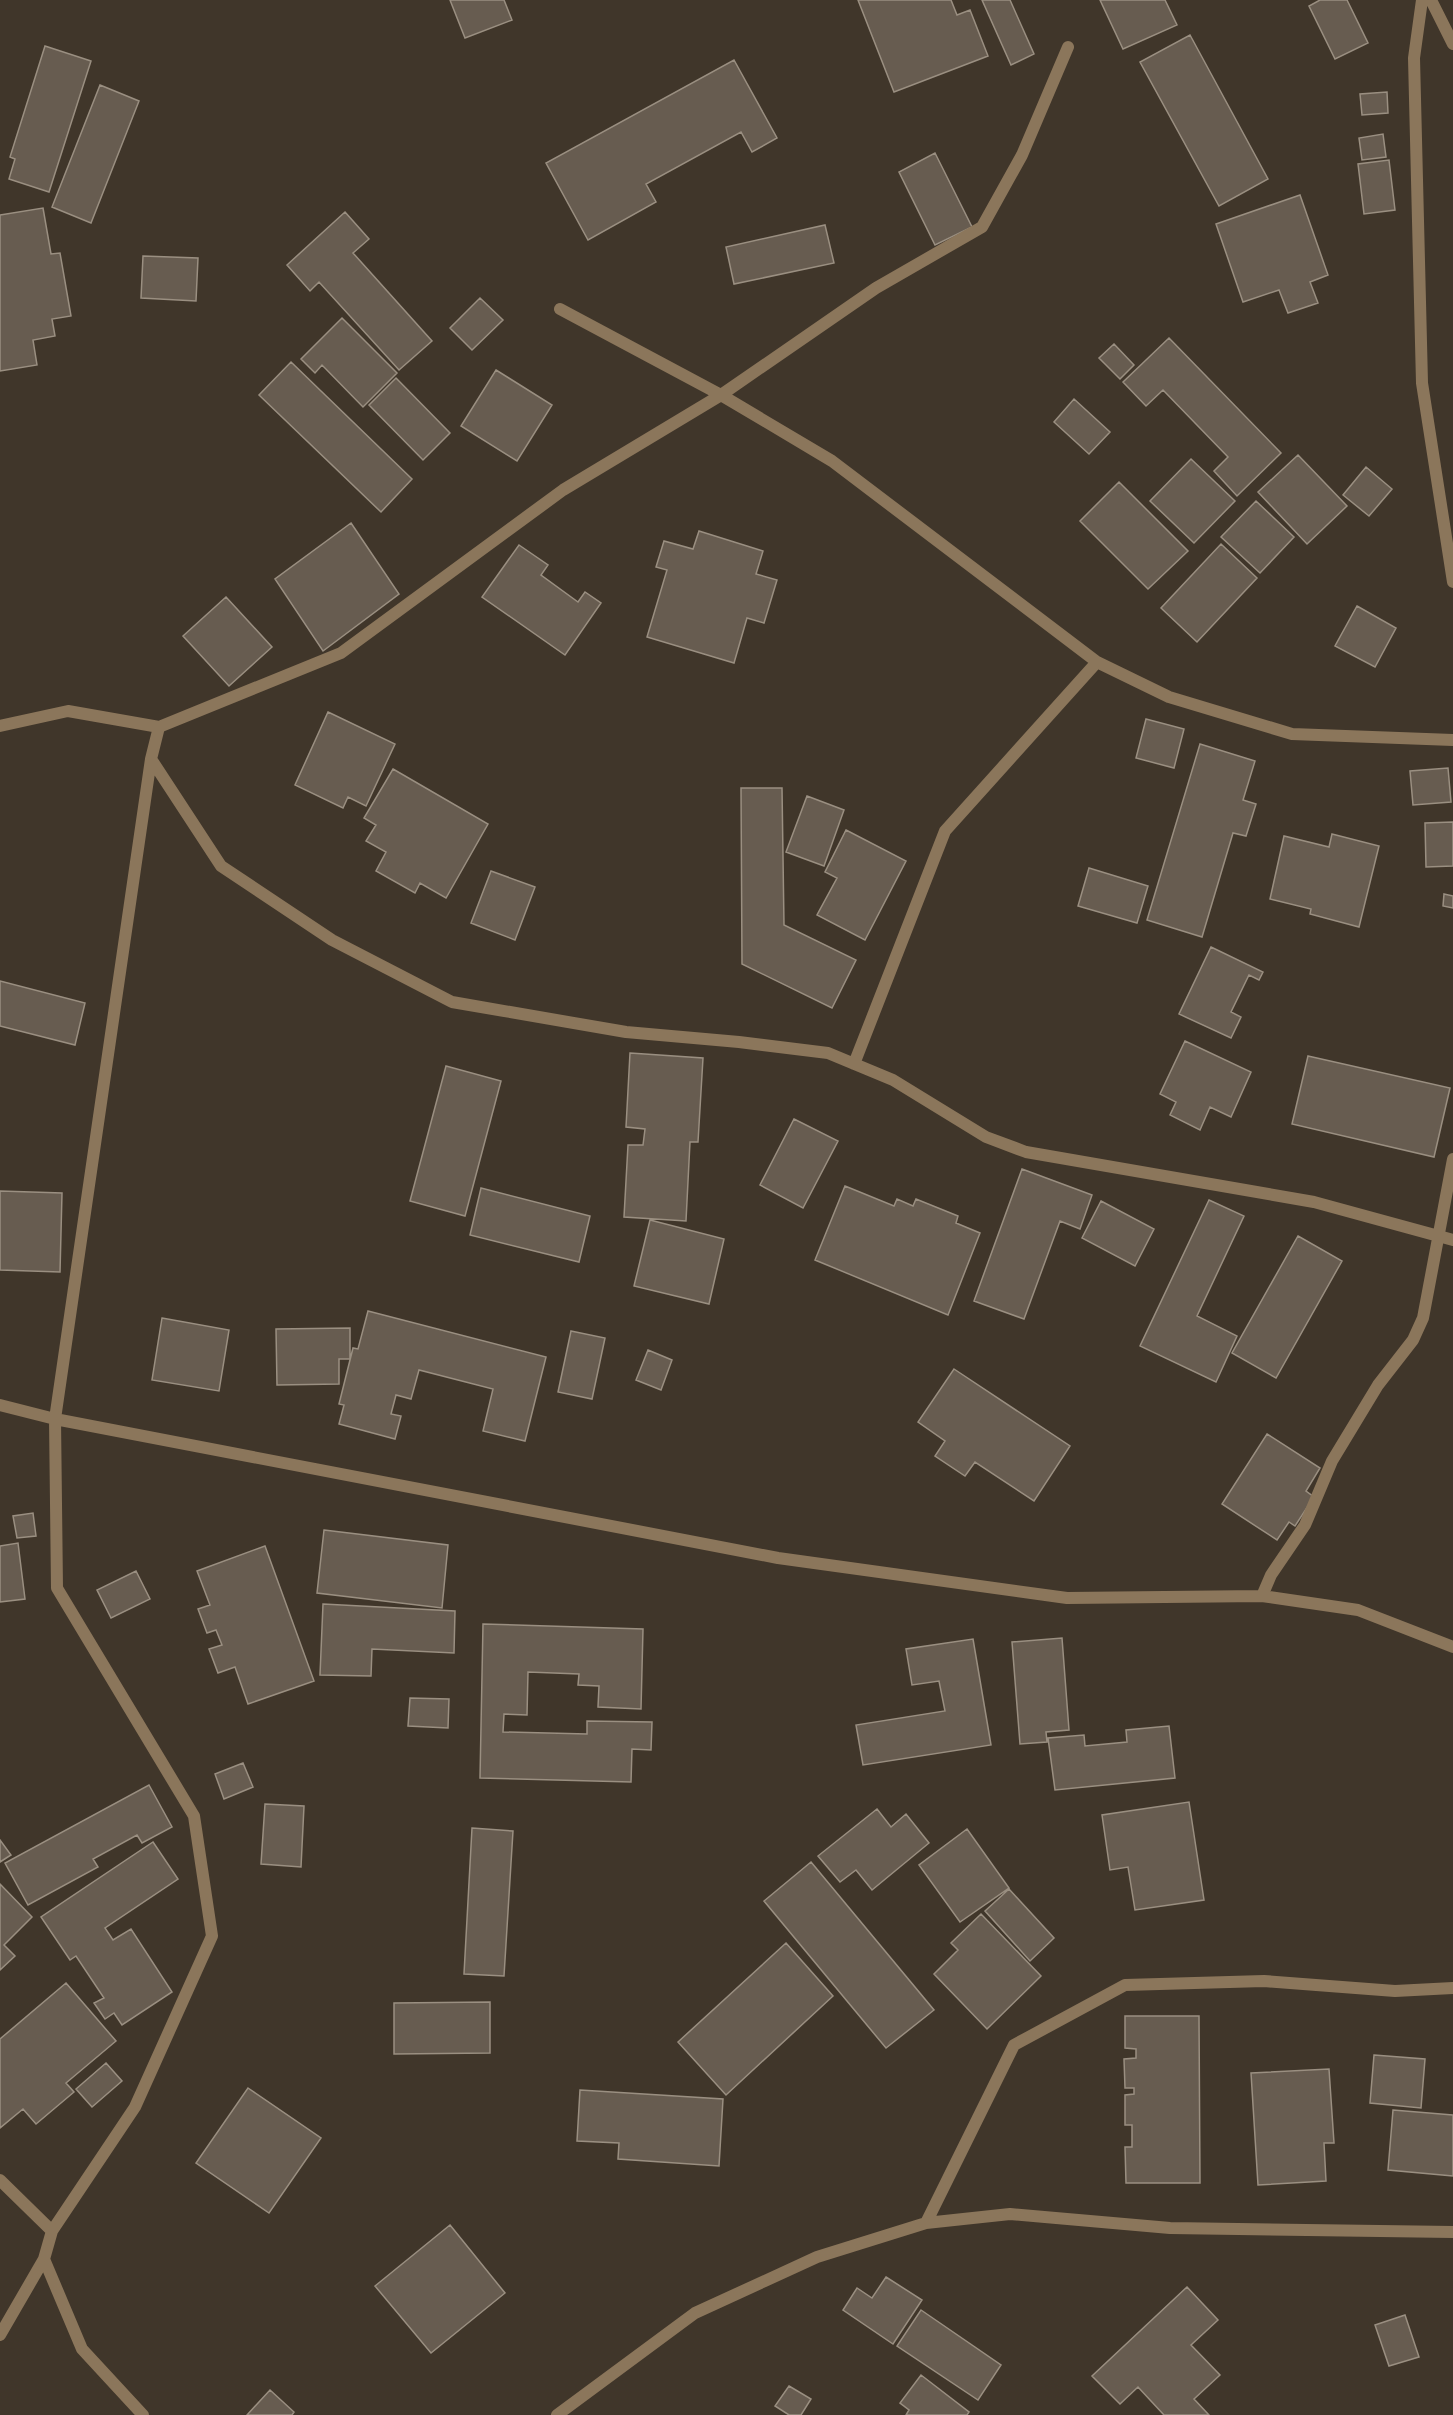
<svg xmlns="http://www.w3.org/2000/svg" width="1453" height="2415" viewBox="0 0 1453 2415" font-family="'Titillium Web',sans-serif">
	<rect width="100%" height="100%" fill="#40362a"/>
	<path fill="#675c50" stroke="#9a8f81" stroke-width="1.5" d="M450,0H504L512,20L465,38Z
		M858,0H951L957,15L970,10L988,56L894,92Z
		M982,0H1010L1034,54L1011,65Z
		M1100,0H1165L1177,25L1123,49Z
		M1320,0H1347L1368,43L1335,59L1309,6Z
		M1190,35L1268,179L1219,206L1140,62Z
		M45,46L91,61L49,192L9,179L15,159L10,157Z
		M734,60L777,138L752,152L741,132L646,184L656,202L588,240L546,163Z
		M100,85L139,101L91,223L52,207Z
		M1387,92L1388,113L1362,115L1360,94Z
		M1383,134L1386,157L1362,160L1359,138Z
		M935,153L972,227L935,245L899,172Z
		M1389,160L1395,210L1364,214L1358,164Z
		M1300,195L1328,275L1310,282L1318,303L1288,313L1279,290L1243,302L1216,224Z
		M43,208L51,254L60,253L71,316L52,319L55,336L33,340L37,365L0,371V215Z
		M345,212L369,239L353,253L432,341L399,370L319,282L310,291L287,265Z
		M825,225L834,263L734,284L726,247Z
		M143,256L198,258L196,301L141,298Z
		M480,298L503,320L472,350L450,328Z
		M342,318L397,373L363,407L322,365L315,373L301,359Z
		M1169,338L1281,453L1237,496L1214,471L1228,457L1163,390L1146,406L1123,382Z
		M1114,344L1134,365L1120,379L1099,358Z
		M291,362L412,479L381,512L259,395Z
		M496,370L552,405L517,461L461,426Z
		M396,378L450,433L423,460L369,405Z
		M1074,399L1110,432L1089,454L1054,422Z
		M1298,455L1347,506L1307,544L1258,492Z
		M1191,459L1235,501L1194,543L1150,501Z
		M1366,467L1392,489L1369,516L1343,495Z
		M1119,482L1188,551L1148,589L1080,521Z
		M1256,501L1294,537L1260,573L1221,537Z
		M351,523L399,594L323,651L275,579Z
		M699,531L763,551L756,574L777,580L764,623L747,618L734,663L647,637L667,570L656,567L664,541L693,549Z
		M1221,544L1257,578L1197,642L1161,608Z
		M519,545L548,565L541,575L578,602L585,592L601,603L565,655L482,597Z
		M226,597L272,647L229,686L183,636Z
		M1357,606L1396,628L1375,667L1335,646Z
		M328,712L395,744L366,806L348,797L343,808L295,785Z
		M1146,719L1184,729L1174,768L1136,758Z
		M1200,744L1255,761L1243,800L1256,804L1246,836L1233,833L1202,937L1147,920Z
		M1448,768L1451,802L1413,805L1410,771Z
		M393,769L488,824L446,898L420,883L415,893L376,871L386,852L366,841L376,825L364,818Z
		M741,788H782L784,925L856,960L832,1008L742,964Z
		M807,796L844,810L824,866L786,852Z
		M1453,822V866L1426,867L1425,823Z
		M846,830L906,861L865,940L817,915L837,878L825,872Z
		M1332,834L1379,846L1359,927L1310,914L1311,909L1270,899L1284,836L1329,847Z
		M1089,868L1148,886L1137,923L1078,906Z
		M491,871L535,887L515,940L471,923Z
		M1444,894L1453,896V908L1443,906Z
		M1211,947L1263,972L1259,980L1249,975L1231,1012L1241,1017L1231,1038L1179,1014Z
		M0,981L85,1003L75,1045L0,1026Z
		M1185,1041L1251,1072L1231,1117L1210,1107L1200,1130L1170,1115L1176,1102L1160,1094Z
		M630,1053L703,1058L698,1142H690L686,1221L624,1217L628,1145H643L645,1129L626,1127Z
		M1308,1056L1450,1088L1434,1157L1292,1124Z
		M446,1066L501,1081L465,1216L410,1201Z
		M794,1119L838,1141L803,1208L760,1185Z
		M1022,1169L1092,1195L1080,1229L1060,1221L1024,1319L974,1301Z
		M845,1186L894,1206L897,1199L913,1206L916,1199L958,1216L956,1223L980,1233L948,1315L815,1260Z
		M481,1188L590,1216L579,1262L470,1235Z
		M0,1191L62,1193L60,1272L0,1270Z
		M1209,1200L1244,1216L1197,1316L1237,1336L1216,1382L1140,1346Z
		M1101,1201L1154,1229L1135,1266L1082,1238Z
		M650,1220L724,1239L709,1304L634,1286Z
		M1298,1236L1342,1261L1276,1378L1232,1353Z
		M368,1311L546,1357L525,1441L483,1431L493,1389L419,1370L411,1399L396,1395L391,1414L401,1416L395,1439L339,1424L344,1405L339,1404L353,1348L358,1349Z
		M162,1318L229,1330L219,1391L152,1380Z
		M350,1328V1359H339V1384L277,1385L276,1329Z
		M571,1331L605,1338L592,1399L558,1392Z
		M648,1350L672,1360L661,1390L636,1380Z
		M954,1369L1070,1446L1034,1501L975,1462L965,1476L935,1456L945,1441L918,1422Z
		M1267,1434L1320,1468L1306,1491L1314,1497L1295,1526L1289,1522L1277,1540L1222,1504Z
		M33,1513L36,1536L17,1538L13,1516Z
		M324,1530L448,1545L442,1608L317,1593Z
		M18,1543L25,1599L0,1602V1546Z
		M265,1546L314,1681L248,1704L235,1667L218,1673L209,1649L222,1645L216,1630L207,1633L198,1609L210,1605L197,1571Z
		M136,1571L150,1599L111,1618L97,1590Z
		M323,1604L455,1611L454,1653L372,1649L371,1676L320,1675Z
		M483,1624L643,1629L641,1709L598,1707L599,1686L578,1685L579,1674L528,1672L527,1715L504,1714L503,1732L587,1734V1721L652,1722L651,1750L632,1749L631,1782L480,1778Z
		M1062,1638L1069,1730L1046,1732L1047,1742L1020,1744L1012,1642Z
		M973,1639L991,1745L863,1765L856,1725L945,1711L939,1681L912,1685L906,1649Z
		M410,1698L449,1699L448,1728L408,1726Z
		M1169,1726L1175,1778L1055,1790L1048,1738L1084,1735L1085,1746L1127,1742L1126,1730Z
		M243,1763L253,1787L224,1799L215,1774Z
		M149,1785L172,1827L142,1843L137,1835L93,1859L98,1867L28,1905L5,1863Z
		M1189,1802L1204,1900L1135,1910L1128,1867L1110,1870L1102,1815Z
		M265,1804L304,1806L301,1867L261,1864Z
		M877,1809L891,1827L906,1814L929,1843L872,1890L856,1870L840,1882L818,1856Z
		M472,1828L513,1831L504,1976L464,1974Z
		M967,1829L1009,1888L960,1922L919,1865Z
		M0,1840L11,1855L0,1862Z
		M153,1842L178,1879L105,1928L113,1940L131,1929L172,1992L122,2025L114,2013L105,2019L94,2003L104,1998L76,1956L70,1960L41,1917Z
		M811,1862L934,2010L886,2048L764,1901Z
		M0,1884L32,1917L4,1945L15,1956L0,1970Z
		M1009,1889L1054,1938L1030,1961L985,1911Z
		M981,1914L1041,1976L987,2029L934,1974L958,1950L951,1943Z
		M786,1943L833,1996L726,2095L678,2042Z
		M66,1983L116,2041L66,2083L74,2092L36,2124L23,2109L0,2128V2039Z
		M490,2002V2053L394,2054V2003Z
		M1125,2016H1199L1200,2183H1126L1125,2147H1132V2125H1125V2095L1134,2094V2088H1125L1124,2059L1136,2058V2049L1125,2048Z
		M1374,2055L1425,2059L1421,2108L1370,2103Z
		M106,2063L122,2081L92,2107L76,2089Z
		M1329,2069L1334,2143H1324L1326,2181L1258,2185L1251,2073Z
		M248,2088L321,2138L269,2213L196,2163Z
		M580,2090L723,2099L719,2166L618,2159L619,2143L577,2141Z
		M1393,2110L1453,2115V2176L1388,2170Z
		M450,2225L505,2293L431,2353L375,2286Z
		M886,2277L922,2300L893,2344L843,2310L857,2288L872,2298Z
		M1187,2287L1218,2320L1191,2345L1220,2375L1194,2399L1209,2415H1164L1138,2387L1120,2404L1092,2376Z
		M921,2310L1001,2365L978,2400L897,2346Z
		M1405,2315L1419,2357L1389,2366L1375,2325Z
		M921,2375L969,2412L967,2415H906L909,2410L900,2403Z
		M789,2386L811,2399L801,2415H789L775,2406Z
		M270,2390L294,2412L292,2415H247Z"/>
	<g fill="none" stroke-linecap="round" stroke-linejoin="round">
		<path stroke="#8b765b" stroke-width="12" d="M1422,0L1414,58L1422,383L1453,582
			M1431,0L1453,44
			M560,309L721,395L832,461L1097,662L1169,697L1292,734L1453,740
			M0,726L68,711L159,727L341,653L563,490L721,395L876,288L982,227L1022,155L1068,47
			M151,759L221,866L332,940L452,1002L626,1032L739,1042L828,1053L893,1080L986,1137L1026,1152L1314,1202L1453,1240
			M854,1064L945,831L1097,662
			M0,1405L55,1419L778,1558L1067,1598L1262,1596L1358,1610L1453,1647
			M1262,1596L1271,1575L1305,1525L1332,1461L1378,1385L1413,1340L1423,1318L1453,1159
			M0,2180L52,2231
			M926,2223L1014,2045L1125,1985L1264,1981L1395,1991L1453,1988
			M44,2259L82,2349L143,2415
			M0,2335L44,2259L52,2231L135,2107L212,1936L194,1816L57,1588L55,1419L151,759L159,727
			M557,2415L695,2313L817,2257L926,2223L1010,2214L1170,2228L1453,2232"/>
	</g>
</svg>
